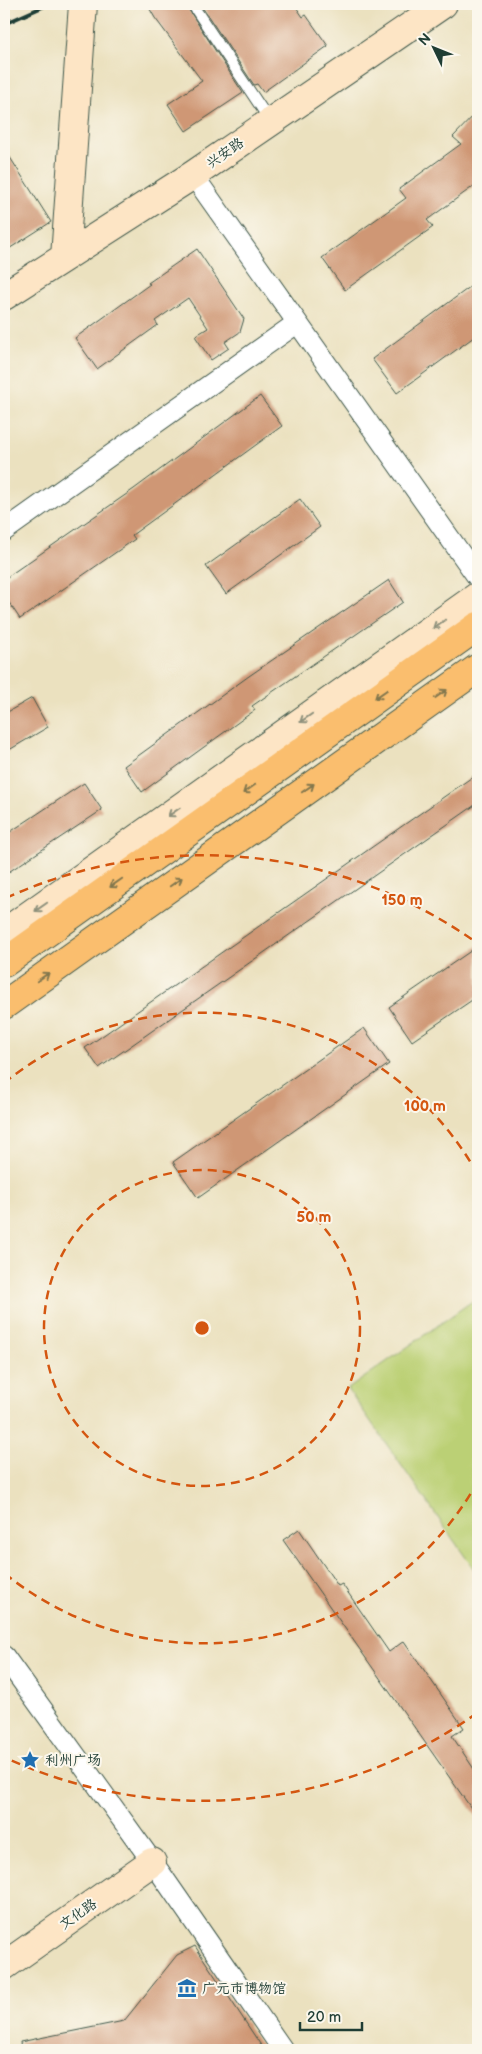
<svg xmlns="http://www.w3.org/2000/svg" width="482" height="2054" viewBox="0 0 482 2054" font-family="'Balsamiq Sans','LXGW WenKai TC',sans-serif">
	<rect width="100%" height="100%" fill="#fbf7ec"/>
	<filter id="ink" filterUnits="userSpaceOnUse"><feTurbulence type="fractalNoise" baseFrequency=".02" numOctaves="2"/><feDisplacementMap in="SourceGraphic" scale="10" xChannelSelector="R" yChannelSelector="G"/><feConvolveMatrix kernelMatrix="1 2 1 2 8 2 1 2 1" color-interpolation-filters="sRGB"/></filter>
	<filter id="wash" filterUnits="userSpaceOnUse"><feTurbulence type="fractalNoise" baseFrequency=".0096" numOctaves="4" result="noise"/><feDisplacementMap in="SourceGraphic" scale="20" xChannelSelector="R" yChannelSelector="G"/><feGaussianBlur stdDeviation="1.12" result="paint"/><feColorMatrix in="noise" values="0 0 0 0 0 0 0 0 0 0 0 0 0 0 0 0 0 1.4 0 .05"/><feComposite in="paint" operator="in"/></filter>
	<g filter="url(#wash)">
		<rect width="100%" height="100%" fill="#ebe1bf"/>
		<path fill="#bbd074" stroke="#6d8654" d="M478,1297V1575L348,1389Z"/>
		<g id="blocks">
			<path fill="#cf9775" d="M147,4H185L243,93L186,131L168,104L202,81L155,18Z
				M200,4H294L303,17L306,15L328,46L263,92L257,84L254,85Z
				M478,111V183L427,220L433,227L345,290L322,258L406,198L399,189L461,144L453,137Z
				M4,148L51,222L4,252Z
				M197,249L244,319L240,332L225,342L229,348L211,360L195,336L208,328L188,298L155,321L158,325L97,369L75,338L150,284L148,283Z
				M478,281V334L397,393L372,359Z
				M260,396L282,426L132,535L135,539L20,619L4,595V579L134,489Z
				M300,499L320,527L226,594L206,566Z
				M389,580L403,602L252,706L255,710L142,792L124,766L249,676Z
				M32,698L48,727L4,753V714Z
				M478,773V803L99,1068L85,1048Z
				M84,783L102,810L4,875V836Z
				M478,946V996L412,1041L389,1007Z
				M364,1028L389,1064L198,1198L173,1162Z
				M299,1529L338,1586L342,1584L389,1652L404,1641L464,1728L452,1736L478,1775V1818L283,1540Z
				M195,1946L264,2050H21L20,2042L124,2021L177,1955Z"/>
		</g>
	</g>
	<g filter="url(#ink)">
		<use href="#blocks" fill-opacity="0" stroke="#3e5649" stroke-width="1"/>
		<g fill="none" stroke-linecap="round" stroke-linejoin="round">
			<g stroke="#3e5649" stroke-width="12">
				<path id="lane" d="M192,4L270,121"/>
			</g>
			<g stroke="#3e5649" stroke-width="22">
				<path id="street" d="M193,175L478,578
					M4,531L297,323
					M4,1656L159,1871L283,2050"/>
			</g>
			<g stroke="#3e5649" stroke-width="30">
				<path id="secondary" d="M65,257L83,4
					M4,296L193,175L443,4
					M4,933L478,596
					M4,1966L152,1862"/>
			</g>
			<g stroke="#3e5649" stroke-width="30">
				<path id="highway" d="M4,963L478,626
					M4,1005L478,668"/>
			</g>
			<use href="#lane" stroke="#fff" stroke-width="10"/>
			<use href="#street" stroke="#fff" stroke-width="20"/>
			<use href="#secondary" stroke="#fde5c5" stroke-width="28"/>
			<use href="#highway" stroke="#fabe6e" stroke-width="28"/>
			<path stroke="#1f3d34" stroke-width="4" d="M4,24L49,4"/>
		</g>
		<defs><path id="oneway-shaft" d="M-6 0H5M1.5-3L5.5 0L1.5 3" fill="none" stroke-width="1.6" stroke-linecap="round" stroke-linejoin="round" transform="scale(1.25)"/></defs>
		<g stroke="#8e917c">
			<use href="#oneway-shaft" transform="translate(439 624) rotate(145)"/>
			<use href="#oneway-shaft" transform="translate(306 718) rotate(145)"/>
			<use href="#oneway-shaft" transform="translate(174 812) rotate(145)"/>
			<use href="#oneway-shaft" transform="translate(41 907) rotate(145)"/>
		</g>
		<g stroke="#82774e">
			<use href="#oneway-shaft" transform="translate(381 694) rotate(145)"/>
			<use href="#oneway-shaft" transform="translate(441 694) rotate(-35)"/>
			<use href="#oneway-shaft" transform="translate(308 788) rotate(-35)"/>
			<use href="#oneway-shaft" transform="translate(249 789) rotate(145)"/>
			<use href="#oneway-shaft" transform="translate(176 882) rotate(-35)"/>
			<use href="#oneway-shaft" transform="translate(116 883) rotate(145)"/>
			<use href="#oneway-shaft" transform="translate(43 977) rotate(-35)"/>
		</g>
	</g>
	<g fill="none" stroke="#d45610" stroke-width="2.5" stroke-dasharray="9 6">
		<circle cx="202" cy="1328" r="158"/>
		<path d="M478 1481A315 315 0 0 1 4 1573M4 1083A315 315 0 0 1 478 1175"/>
		<path d="M477 1713A473 473 0 0 1 6 1758M6 898A473 473 0 0 1 477 943"/>
	</g>
	<defs>
		<g id="sight-bare" transform="scale(1.5)"><path d="M0-6L1.8-2.2L6-1.7L2.9 1.2L3.7 5.4L0 3.3L-3.7 5.4L-2.9 1.2L-6-1.7L-1.8-2.2Z" fill="#1f6fb2" stroke="#fbf7ec" stroke-width="2.5" paint-order="stroke"/></g>
		<g id="museum-bare" transform="scale(1.5)"><path d="M0-6L6-3V-2H-6V-3ZM-5-1h2V3h-2ZM-1-1h2V3h-2ZM3-1h2V3H3ZM-6 4H6V6H-6Z" fill="#1f6fb2" stroke="#fbf7ec" stroke-width="2.5" paint-order="stroke"/></g>
	</defs>
	<g fill-rule="evenodd">
		<use href="#sight-bare" x="30" y="1760"/>
		<use href="#museum-bare" x="187" y="1988"/>
	</g>
	<g text-anchor="middle" dominant-baseline="central" stroke-width="4" stroke-linejoin="round" paint-order="stroke">
		<g font-size="14" fill="#1f3d34" stroke="#fbf7ec">
			<text transform="translate(225 153) rotate(-35)">兴安路</text>
			<text transform="translate(78 1914) rotate(-35)">文化路</text>
		</g>
		<g font-size="14" fill="#1f3d34" stroke="#fbf7ec" text-anchor="start">
			<text x="45" y="1760">利州广场</text>
			<text x="202" y="1988">广元市博物馆</text>
		</g>
	</g>
	<circle cx="202" cy="1328" r="8" fill="#d45610" stroke="#fbf7ec" stroke-width="2.5"/>
	<g font-size="15" text-anchor="middle" font-weight="bold" fill="#d45610" stroke="#fbf7ec" stroke-width="4" stroke-linejoin="round" paint-order="stroke">
		<text x="402" y="905">150 m</text>
		<text x="425" y="1111">100 m</text>
		<text x="314" y="1222">50 m</text>
	</g>
	<rect width="482" height="2054" fill="none" stroke="#fbf7ec" stroke-width="20"/>
	<g transform="translate(434 48) rotate(313)" stroke="#fbf7ec" stroke-width="4" paint-order="stroke">
	<path d="M0-4L9 19L0 12L-9 19Z" fill="#1f3d34"/>
	<text y="-8" font-size="14" font-weight="bold" text-anchor="middle" fill="#1f3d34">N</text>
	</g>
	<path d="M300 2022v8h62v-8" fill="none" stroke="#1f3d34" stroke-width="2.5"/>
	<text x="307" y="2022" font-size="15" fill="#1f3d34" stroke="#fbf7ec" stroke-width="4" paint-order="stroke">20 m</text>
</svg>
